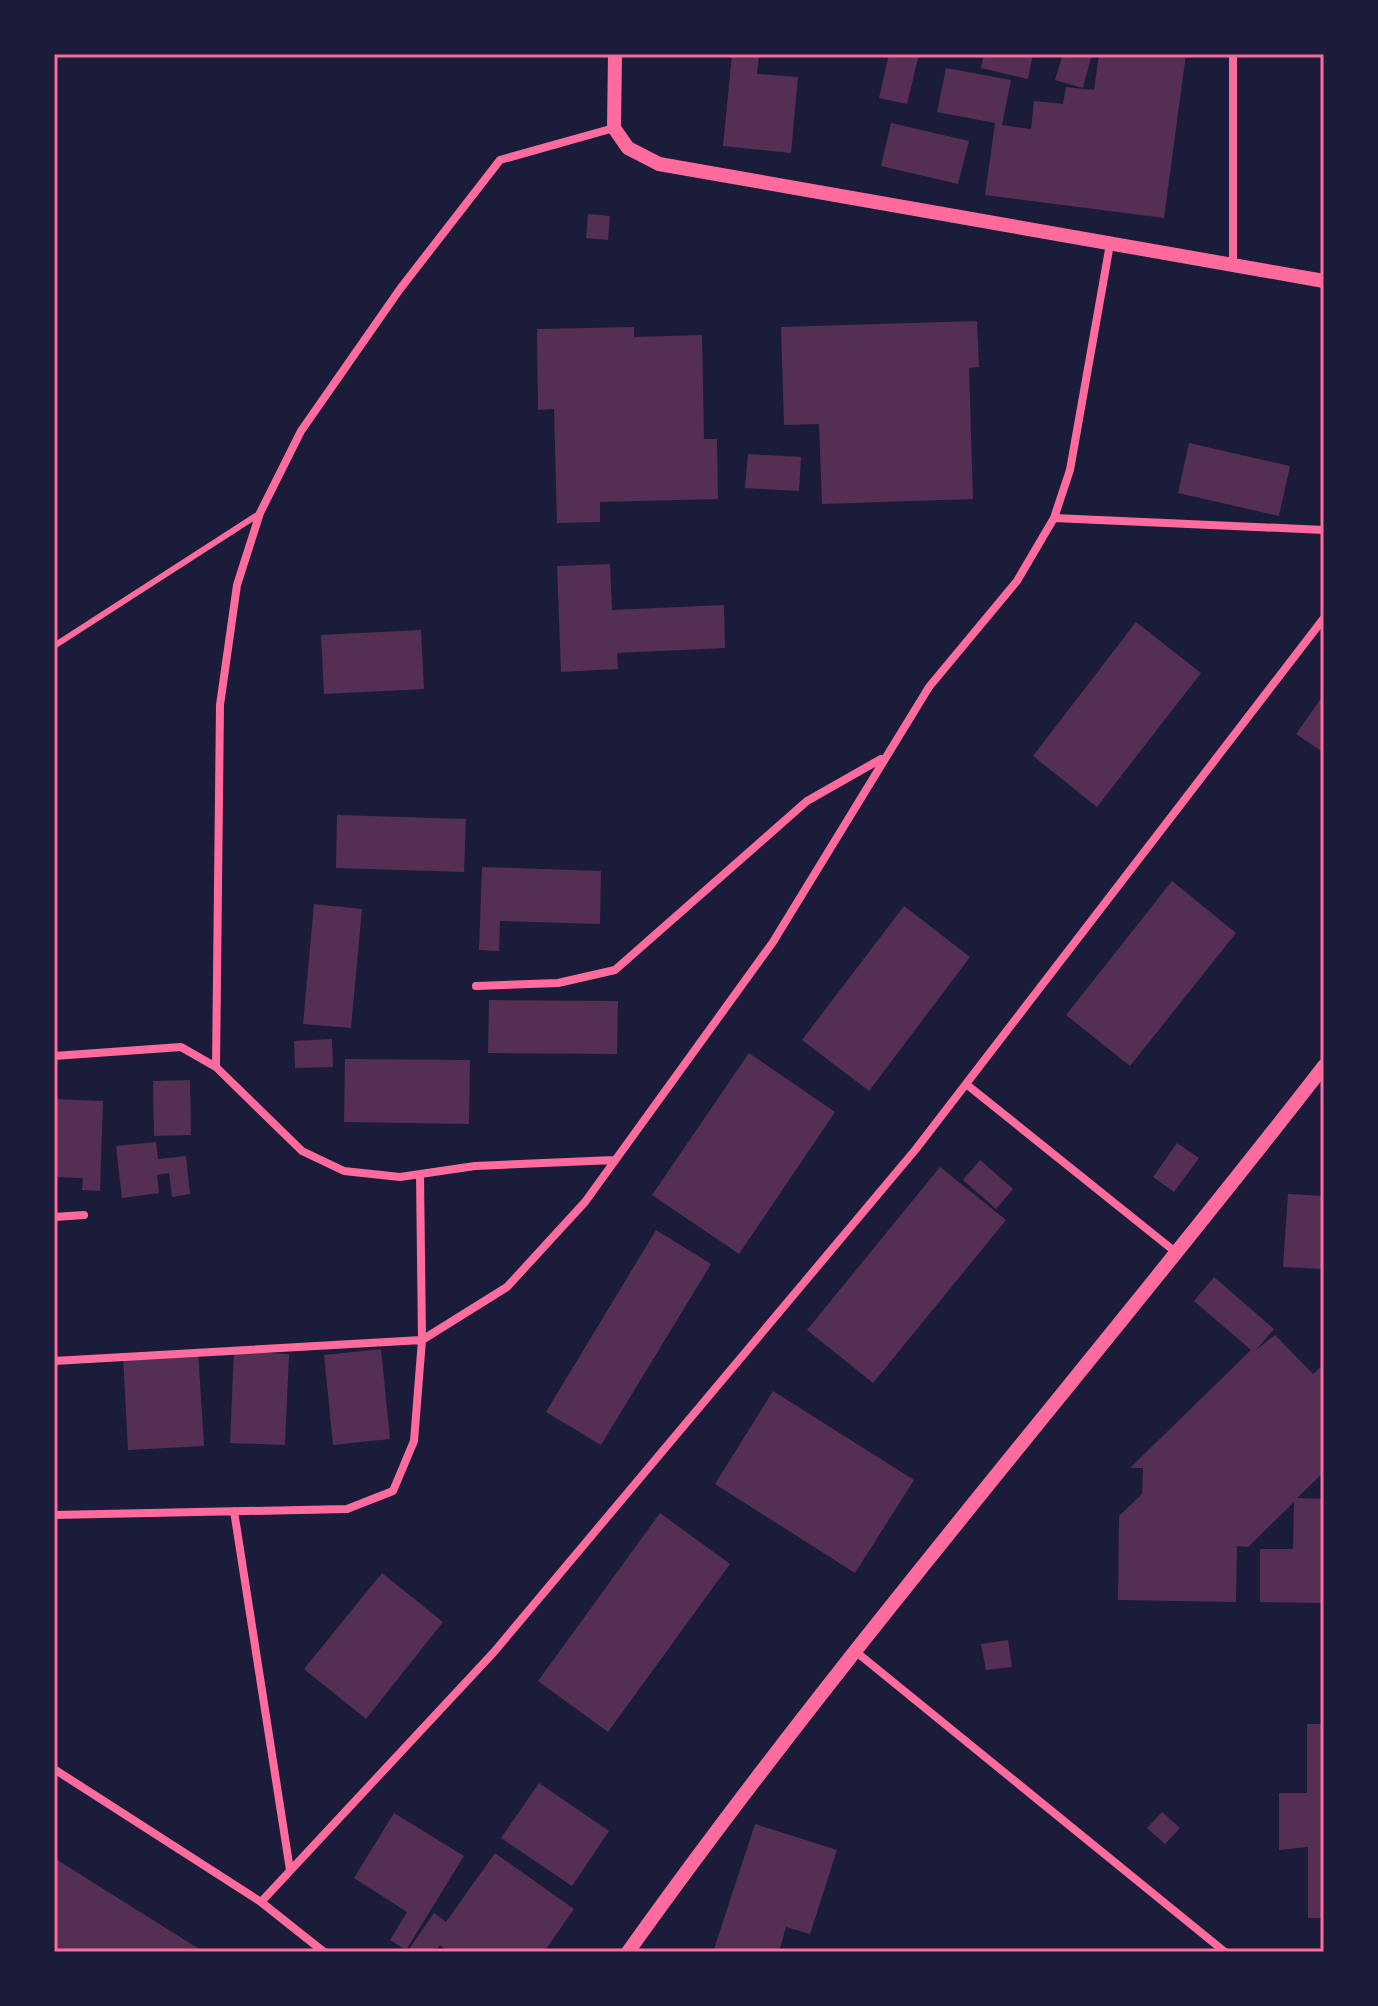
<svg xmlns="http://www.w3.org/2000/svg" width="1378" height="2006" viewBox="0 0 1378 2006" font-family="'PT Serif',serif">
	<rect width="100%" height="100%" fill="#1b1b3a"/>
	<path fill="#542f53" d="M732,54H759L757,74L798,77L791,153L723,146Z
		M889,54H919L907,104L879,98Z
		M984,54H1033L1028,79L981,68Z
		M1063,54H1092L1083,88L1055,80Z
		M1099,54H1186L1164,218L985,195L995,123L937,112L946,68L1011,80L1002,125L1031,129L1034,101L1063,104L1066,87L1094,90Z
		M891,123L969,141L958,184L881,166Z
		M588,214L610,216L608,240L586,238Z
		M977,321L979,367L969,368L973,499L822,504L819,424L784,425L781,327Z
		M634,327V337L702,335L704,439H717L718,499L600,502V522L557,523L554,409L538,410L537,329Z
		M1189,443L1290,466L1279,516L1178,493Z
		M748,454L801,457L799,491L745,488Z
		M610,564L612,610L724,605L725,648L617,653L618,669L561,672L557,566Z
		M1136,622L1201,673L1097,807L1033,756Z
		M421,630L424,689L324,694L321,635Z
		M1324,694V753L1296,734Z
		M337,815L466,819L464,872L336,868Z
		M482,867L601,871L600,924L500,921L499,951L479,950Z
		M1172,881L1236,933L1130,1066L1066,1015Z
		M314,904L362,909L351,1028L303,1024Z
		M904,906L970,957L869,1091L802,1040Z
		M489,1000L618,1001L617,1054L488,1053Z
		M332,1039L333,1067L295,1068L294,1041Z
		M749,1053L835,1112L739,1254L652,1195Z
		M345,1059L470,1060L469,1124L344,1122Z
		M190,1080L191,1135L154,1136L153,1081Z
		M54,1099L103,1101L100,1191L82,1190L83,1178L54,1177Z
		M156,1142L158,1159L186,1156L190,1194L172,1197L169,1173L157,1175L159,1193L122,1198L116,1146Z
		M1177,1143L1199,1158L1174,1192L1153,1177Z
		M980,1160L1013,1189L996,1209L963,1180Z
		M940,1167L1006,1220L873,1383L807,1330Z
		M1288,1194L1324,1196V1269L1283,1267Z
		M656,1230L711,1264L601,1445L546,1412Z
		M1214,1277L1274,1329L1256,1350L1275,1335L1313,1374L1324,1364V1472L1297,1498L1324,1499V1603L1260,1602V1549H1293L1294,1502L1248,1547L1237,1546L1236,1602L1118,1600L1119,1516L1142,1494L1143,1468H1130L1251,1350L1194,1301Z
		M381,1349L390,1439L333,1445L324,1355Z
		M198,1351L204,1446L128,1450L123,1356Z
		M234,1351L289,1354L285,1445L230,1443Z
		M773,1391L914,1480L855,1573L715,1484Z
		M660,1513L730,1564L608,1732L538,1681Z
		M382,1573L443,1622L366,1719L304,1669Z
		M1008,1640L1012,1667L986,1670L981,1644Z
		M1307,1724H1324V1918H1308V1847L1279,1850V1793H1307Z
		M539,1783L609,1831L572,1886L501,1838Z
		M1162,1812L1180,1828L1165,1844L1147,1828Z
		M394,1813L464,1856L406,1950L390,1940L407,1912L354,1878Z
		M755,1824L837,1850L810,1934L786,1927L779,1952H713Z
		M495,1853L574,1909L544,1952H449L440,1945L435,1952H407L434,1913L446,1922Z
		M54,1858L204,1952H54Z"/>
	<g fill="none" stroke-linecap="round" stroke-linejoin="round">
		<path stroke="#ff6b9d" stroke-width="6" d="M54,646L259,514"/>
		<path stroke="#ff6b9d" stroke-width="8" d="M1233,265V54
			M1054,518L1324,530
			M476,986L558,983L615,970L807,801L881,759
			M54,1056L181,1047L216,1067L302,1151L344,1171L400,1177L475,1166L614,1160
			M216,1067L220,705L237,585L260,513L301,431L400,289L500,160L614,128
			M966,1084L1178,1254
			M54,1217L84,1215
			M54,1361L422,1340L507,1287L585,1202L773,942L929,687L1017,581L1054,518L1070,470L1110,244
			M234,1511L290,1870
			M54,1515L347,1509L393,1491L414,1441L422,1340L420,1174
			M855,1651L1225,1952
			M54,1769L261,1902
			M324,1952L261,1902L494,1652L916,1149L1324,618"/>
		<path stroke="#ff6b9d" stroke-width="14" d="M615,54L614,128L628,148L659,164L1324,281
			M628,1952C846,1646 1094,1363 1324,1066"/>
	</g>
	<rect width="1378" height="2006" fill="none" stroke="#1b1b3a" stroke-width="112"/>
	<rect x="56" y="56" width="1266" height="1894" fill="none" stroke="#ff6b9d" stroke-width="3"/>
</svg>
